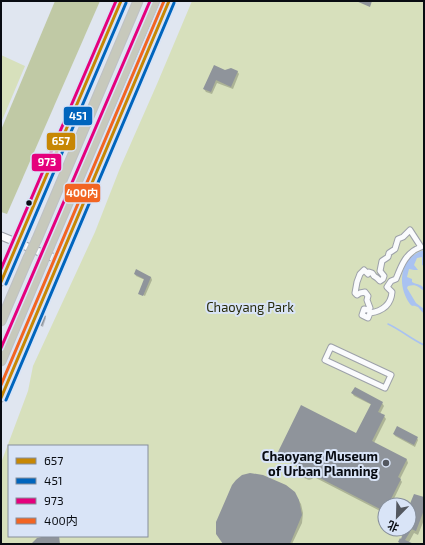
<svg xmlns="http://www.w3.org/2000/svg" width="425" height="545" viewBox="0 0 425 545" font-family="'Exo 2','Noto Sans SC',sans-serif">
	<rect width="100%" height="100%" fill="#e0e6f0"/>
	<path fill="#d7e0bc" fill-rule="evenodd" d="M192,1H424V544H1V463L28,391L33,366L95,232L120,168L157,84ZM9,446H147V536H9ZM385,505H409V529H385Z
		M1,55L25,66L1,123Z"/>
	<path fill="#c0c9a5" d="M55,1H100L7,214L1,212V130Z"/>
	<path fill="#a9c2f1" d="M424,250V266L422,265V257L417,258L414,265L418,270H414L409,269L407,277L412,279V282C417,285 424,284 424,291C418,287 417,284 408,286L407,288L416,303L424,309V314C422,312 420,309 418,307C414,305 412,307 410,304C396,285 400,257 424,250Z"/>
	<path fill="#0003" d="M225,71H237L239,74L233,89L217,83L212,94L206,92L204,89Z
		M135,274L151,277L152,280L145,296L139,293L145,280L136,276Z
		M46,317V318L43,327L39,325V324Z
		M352,393L382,403L384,406L380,414L384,416L386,419L374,443L407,460L408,463L400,479L402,482L391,505L388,504L385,505L384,513L314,477L312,479L309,480L304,478L301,475L297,467L280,457L278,454L357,435L372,405L354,396Z
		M394,434L417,438L418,440L415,447L395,436Z
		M294,493L301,504L303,513L302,523L292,544H224Z
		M424,499V520L418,535L414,533L408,544H400L399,542L402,540L405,529H409V509Z"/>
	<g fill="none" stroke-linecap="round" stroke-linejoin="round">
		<path stroke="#a9c2f1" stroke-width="1.5" d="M388,324C401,330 411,339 424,345"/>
	</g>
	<path fill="#8f949b" d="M356,1H372L370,7Z
		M214,65L225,70L231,68L238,71L231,87L216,80L211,92L203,89Z
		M136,269L151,277L143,296L138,294L144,279L134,274Z
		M42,314L46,316L42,326L38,324Z
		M355,387L383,402L378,412L385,415L372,441L407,459L398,477L401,479L389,503L386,501L382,510L312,474L311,476L307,477L301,475L298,472L300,469L297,467V465L277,454L301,405L356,433L371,404L351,393Z
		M397,426L418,437L414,445L393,434Z
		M250,473L263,475L286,485L295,492L299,500L302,515L290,544H223L216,534V522L232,485L236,480L242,475Z
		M414,494L424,497V510L416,531L409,528V506Z
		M404,530L410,532L405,540L414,544H400V543L398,542L400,538L401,539Z
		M46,536H59L60,544H31L37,538Z"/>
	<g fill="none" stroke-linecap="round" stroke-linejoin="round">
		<g stroke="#9da1a9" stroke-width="7">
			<path id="street" d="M410,230L421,247C406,252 401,266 396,279L391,281L387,287L392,292C391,305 383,311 370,313L368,318L362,315L364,309L368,310L370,308L367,300L368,296L365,292L360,293L357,295L355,293L357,282L360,274L364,270L368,274L369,272L372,273L374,276L377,278L380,281L383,279L384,276L380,271L382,261L388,257L389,253L395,249L398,239L403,237Z
				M331,347L391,375L385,388L325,360Z"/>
		</g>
		<g stroke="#9da1a9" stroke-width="9">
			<path id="secondary" d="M1,236L59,260
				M1,282L121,1
				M1,398L169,1"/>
		</g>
		<g stroke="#bec1c5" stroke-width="11">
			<path id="highway" d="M37,239L138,1
				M50,245L155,1
				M1,321L28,258
				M1,361L42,264"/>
		</g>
		<use href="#street" stroke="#fafbfd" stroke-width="5"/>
		<use href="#secondary" stroke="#fafbfd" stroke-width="7"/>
		<use href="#highway" stroke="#c7c9bc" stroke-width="9"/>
		<g stroke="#bec1c5" stroke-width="11" stroke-linecap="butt">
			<path id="highway-bridge" d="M28,258L37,239
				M42,264L50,245"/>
		</g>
		<use href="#highway-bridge" stroke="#c7c9bc" stroke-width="9"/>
		<g stroke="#d9e4f7" stroke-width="6">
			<path id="bus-1" d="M1,282L121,1
				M1,398L169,1"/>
		</g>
		<g stroke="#d9e4f7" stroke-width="6">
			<path id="bus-2" d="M6,284L126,3
				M6,400L174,3"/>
		</g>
		<g stroke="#d9e4f7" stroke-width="6">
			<path id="bus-3" d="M1,269L116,1
				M1,348L150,1"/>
		</g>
		<g stroke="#d9e4f7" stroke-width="6">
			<path id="bus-4" d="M1,385L164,1"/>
		</g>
		<use href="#bus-1" stroke="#c78704" stroke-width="3"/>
		<use href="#bus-2" stroke="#0065bd" stroke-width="3"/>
		<use href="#bus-3" stroke="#e5007d" stroke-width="3"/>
		<use href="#bus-4" stroke="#f26522" stroke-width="3"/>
	</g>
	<circle fill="#090c12" stroke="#d9e4f7" stroke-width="1.5" cx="29" cy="203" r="3.5"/>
	<circle fill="#545860" stroke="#d9e4f7" stroke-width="1.5" cx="386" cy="463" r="4"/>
	<g text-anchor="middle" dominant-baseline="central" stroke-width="4" stroke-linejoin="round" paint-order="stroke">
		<g font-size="13" fill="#282c0c" stroke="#d9e4f7">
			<text x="250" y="307">Chaoyang Park</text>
		</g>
		<g font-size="13" font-weight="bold" fill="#090c12" stroke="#d9e4f7" text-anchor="end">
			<text x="378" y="456">Chaoyang Museum<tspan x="378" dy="15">of Urban Planning</tspan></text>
		</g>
	</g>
	<g stroke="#d9e4f7" stroke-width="1.5">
		<rect x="63" y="106" width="30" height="20" rx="4" fill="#0065bd"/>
		<rect x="46" y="132" width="30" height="19" rx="4" fill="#c78704"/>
		<rect x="31" y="153" width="31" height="19" rx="4" fill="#e5007d"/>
		<rect x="64" y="183" width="37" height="20" rx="4" fill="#f26522"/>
	</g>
	<g font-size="11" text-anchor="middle" font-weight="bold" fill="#fff">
		<text x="78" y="120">451</text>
		<text x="61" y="145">657</text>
		<text x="47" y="166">973</text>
		<text x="82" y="197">400内</text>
	</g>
	<rect width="425" height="545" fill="none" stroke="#090c12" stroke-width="4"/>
	<rect x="8" y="445" width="140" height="92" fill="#d9e4f7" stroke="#868e9b"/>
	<rect x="16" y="458" width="20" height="6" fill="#c78704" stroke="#868e9b"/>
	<text x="44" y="465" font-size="12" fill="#090c12">657</text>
	<rect x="16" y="478" width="20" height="6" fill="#0065bd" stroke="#868e9b"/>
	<text x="44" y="485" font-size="12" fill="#090c12">451</text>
	<rect x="16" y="498" width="20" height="6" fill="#e5007d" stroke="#868e9b"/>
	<text x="44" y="505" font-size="12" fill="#090c12">973</text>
	<rect x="16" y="518" width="20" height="6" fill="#f26522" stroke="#868e9b"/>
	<text x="44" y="525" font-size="12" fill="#090c12">400内</text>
	<g transform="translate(397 517) rotate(203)"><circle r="19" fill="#d9e4f7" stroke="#868e9b"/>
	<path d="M0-3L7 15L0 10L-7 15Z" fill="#545860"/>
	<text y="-6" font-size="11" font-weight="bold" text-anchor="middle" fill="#090c12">北</text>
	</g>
</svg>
